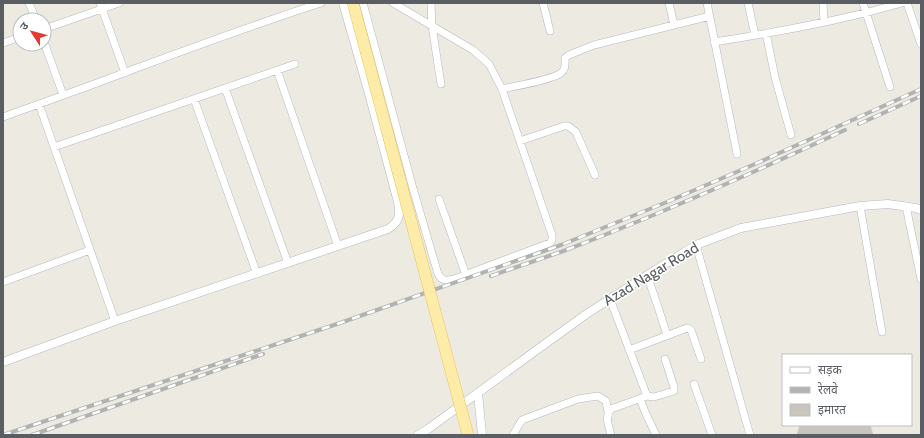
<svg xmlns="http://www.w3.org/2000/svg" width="924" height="438" viewBox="0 0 924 438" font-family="Cabin,'Noto Sans Devanagari',sans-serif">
	<rect width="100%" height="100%" fill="#edeae2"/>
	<path fill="#c8c5bf" stroke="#d1cbc0" d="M800,425H870L873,435H797Z"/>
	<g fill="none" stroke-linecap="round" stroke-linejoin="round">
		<g stroke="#b5b8bc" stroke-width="8">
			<path id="minor" d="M29,3L36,20
				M100,3L125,73
				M363,3L412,185L438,274C442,281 446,281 454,279L550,243L552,240V235L502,89L489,64L473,50L393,3
				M431,3L432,26L441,84
				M543,3L550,31
				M669,3L674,25
				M707,3L737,154
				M748,3L755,35
				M823,3L824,22
				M863,3L890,87
				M907,3L921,44
				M44,29L119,3
				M766,33L775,77L791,135
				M44,42L63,95
				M714,42C753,36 792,29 830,21C854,16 878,10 902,3
				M3,43L20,37
				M277,70L338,246
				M225,88L288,263
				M502,89C515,86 552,80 561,73C566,69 565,64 565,58L569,55L594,45L710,16
				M194,99L257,274
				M39,104L115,321
				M3,117C44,102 85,88 126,72C191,48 255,24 321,3
				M520,141L564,126H568L576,132L595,175
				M54,147L295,64
				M439,199L466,275
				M860,206L882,332
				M906,206L921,279
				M696,245L750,435
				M647,275L656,301L667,335
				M3,282L90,250
				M610,299L647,396
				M629,350L687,328L691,330L701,359
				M694,384L712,435
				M640,399L646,414L656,435
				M513,435L522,420L578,399L598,396L606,401L608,412
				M611,435C609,426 604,416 611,409L647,396L654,397L674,391V387L665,359"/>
		</g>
		<g stroke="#b5b8bc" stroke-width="9">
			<path id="tertiary" d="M3,362L115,321L388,229C399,222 401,215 398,202L368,90L343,3
				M478,393L482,435
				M418,435L428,429L585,315L644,277L696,245L741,228L860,206L888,204L916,208L921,210"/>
		</g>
		<use href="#minor" stroke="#fff" stroke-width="7"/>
		<use href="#tertiary" stroke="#fff" stroke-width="8"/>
		<g stroke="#b1b2b2" stroke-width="4">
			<path id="rail" d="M859,124L921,96
				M491,276C516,267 541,259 566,250C660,214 753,173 845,130
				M3,435L340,323L561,245L667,202L755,164L921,89
				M32,435L263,354"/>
		</g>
		<use href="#rail" stroke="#fff" stroke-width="2.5" stroke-dasharray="8" stroke-linecap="butt"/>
		<g stroke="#edc05a" stroke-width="12" stroke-linecap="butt">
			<path id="primary-bridge" d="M353,3L468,435"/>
		</g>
		<use href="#primary-bridge" stroke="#fdeca7" stroke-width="11"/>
	</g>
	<g text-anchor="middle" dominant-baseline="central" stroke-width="3" stroke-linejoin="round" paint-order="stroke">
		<g font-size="15" fill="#5a5e62" stroke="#fff">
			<text transform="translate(651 274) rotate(-31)">Azad Nagar Road</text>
		</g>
	</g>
	<rect width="924" height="438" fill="none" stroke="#5a5e62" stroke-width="8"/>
	<rect x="782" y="354" width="130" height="72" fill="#ffffff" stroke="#bdbfc0"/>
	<rect x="790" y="367" width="20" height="6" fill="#ffffff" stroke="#bdbfc0"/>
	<text x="818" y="374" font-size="12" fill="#5a5e62">सड़क</text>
	<rect x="790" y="387" width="20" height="6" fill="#b1b2b2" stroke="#bdbfc0"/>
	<text x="818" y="394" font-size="12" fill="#5a5e62">रेलवे</text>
	<rect x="790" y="404" width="20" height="12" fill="#c8c5bf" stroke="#bdbfc0"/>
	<text x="818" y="414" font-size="12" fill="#5a5e62">इमारत</text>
	<g transform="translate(32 32) rotate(306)"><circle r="19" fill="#ffffff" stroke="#bdbfc0"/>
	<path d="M0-3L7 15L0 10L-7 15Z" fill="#e43a31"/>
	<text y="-6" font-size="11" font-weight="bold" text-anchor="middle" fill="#5a5e62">उ</text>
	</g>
</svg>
